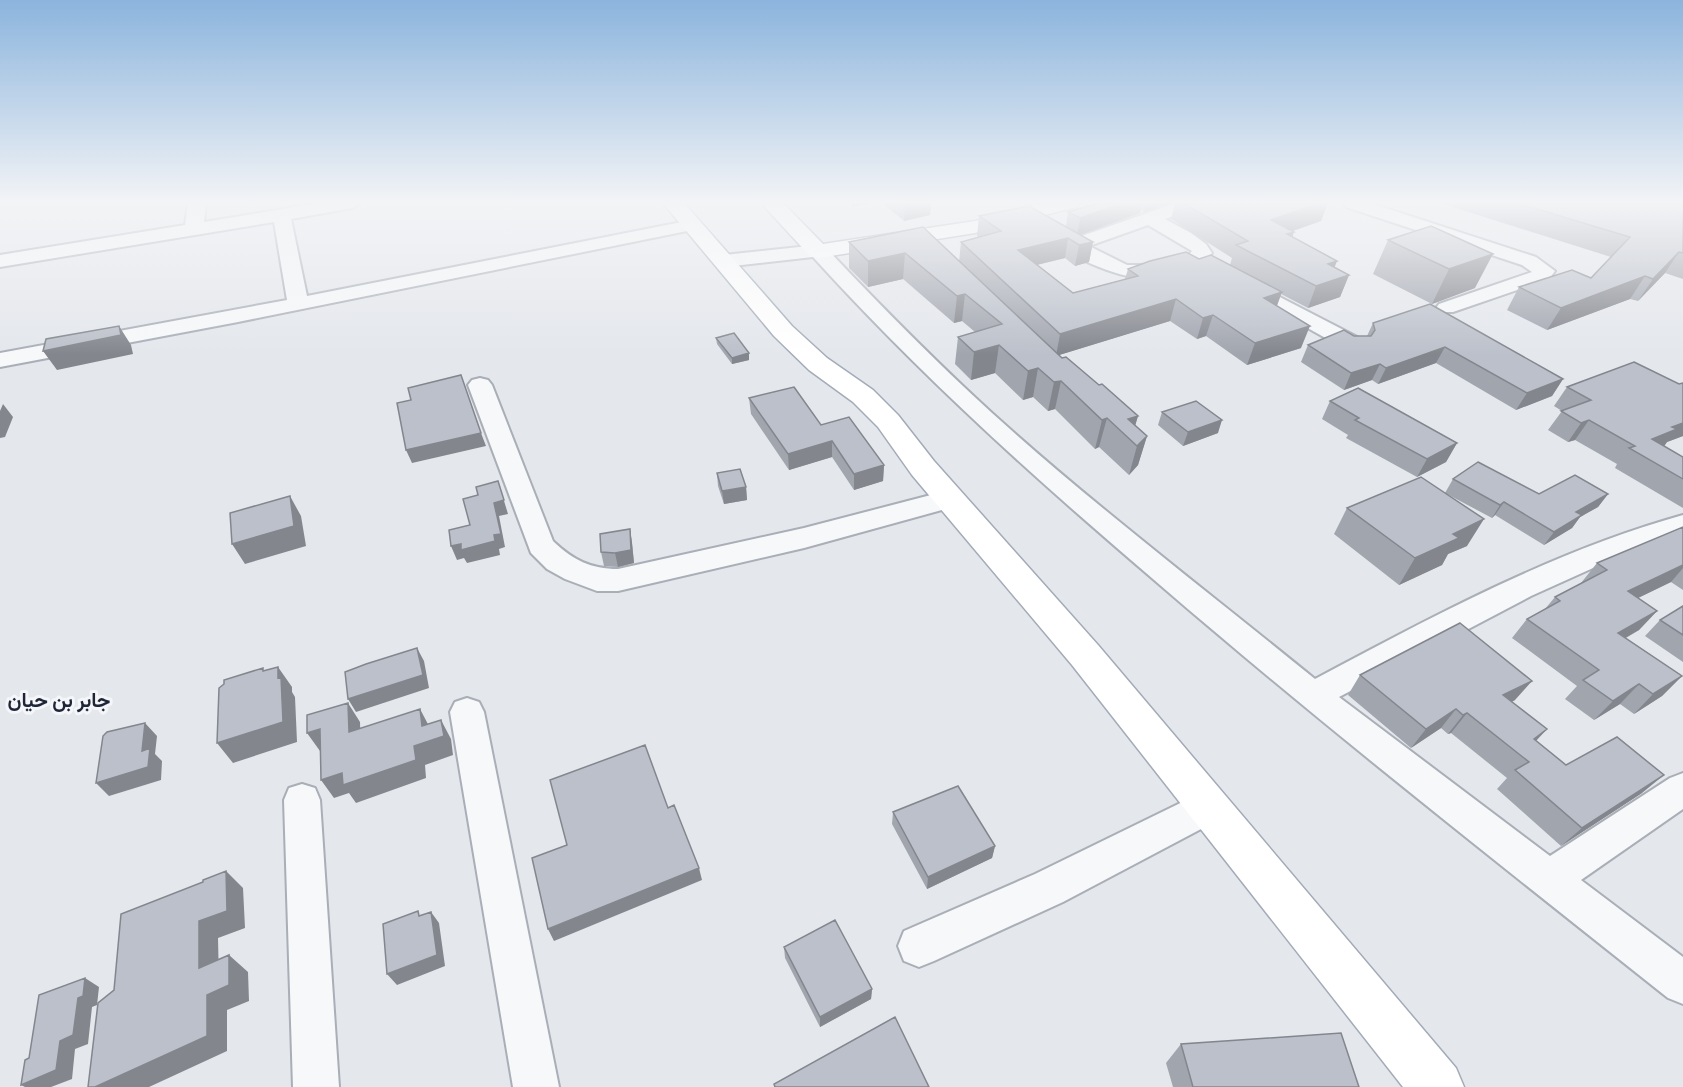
<svg xmlns="http://www.w3.org/2000/svg" width="1683" height="1087" viewBox="0 0 1683 1087" font-family="'Exo 2',Vazirmatn,sans-serif">
	<rect width="100%" height="100%" fill="#e4e7ec"/>
	<g fill="none" stroke-linecap="round" stroke-linejoin="round">
		<g stroke="#a9aeb7" stroke-width="4">
			<path id="minor" d="M188,203H206L204,222L319,203H361L352,208L291,219L307,296L692,220L701,225L692,230L238,322L0,367V353L287,300L274,222L0,267V255L185,225Z
				M1176,203H1194L1191,210L1165,219L1191,233L1206,244L1212,253L1202,263H1188L1185,259L1192,251L1148,225L1089,246L1127,265H1173L1176,269C1156,298 1063,257 1048,235L1057,229L1076,238Z
				M1343,203H1370L1536,257L1555,271L1549,279L1453,312H1439L1436,308L1439,304L1532,272L1522,265L1346,207Z
				M818,245L825,247C879,304 934,360 992,413C1095,506 1207,591 1315,679C1433,616 1554,551 1683,515V535L1613,559L1531,596L1339,697L1550,856L1670,778L1683,773V809L1581,880L1683,957V1004L1668,998C1497,862 1326,728 1160,585C1038,481 921,376 813,257L724,267L714,261L724,255Z
				M1243,278L1363,340L1366,345L1363,350H1347L1236,288L1233,284L1236,280Z
				M480,378L488,380L492,385L553,541C573,560 591,569 618,569L804,528L950,490L960,493L964,499L960,505L804,548L618,591H597L565,579L547,569L531,553L468,385L472,380Z
				M467,698L479,702L484,712L559,1087H513L450,712L455,702Z
				M302,784L315,788L320,800L339,1087H293L284,800L289,788Z
				M1207,790L1220,795L1225,807L1220,819L1063,902L934,961L919,967L904,961L898,946L904,931L1035,874Z"/>
		</g>
		<g stroke="#a3abb8" stroke-width="3">
			<path id="major" d="M663,203H684L792,326L827,358L873,390L898,415L934,461L1098,645L1456,1068L1464,1087H1403L1072,665L912,475L878,427L853,402L809,370L774,336Z
				M761,203H783L823,244L975,221L1044,203H1079L1076,207L975,233L818,258L810,256Z"/>
		</g>
		<use href="#minor" fill="#f7f8fa" fill-rule="evenodd"/>
		<use href="#major" fill="#fff" fill-rule="evenodd"/>
	</g>
	<path fill="#a1a5ae" d="M882,203H931L930,215L904,221Z
		M1098,203H1171L1144,212L1141,210L1140,213L1080,235L1093,242L1089,262L1075,266L1065,258L1037,265L1073,293L1125,279L1128,269L1199,259L1230,265L1232,258L1171,219L1175,203H1328L1321,221L1292,231L1293,238L1335,267L1349,275L1340,297L1308,308L1281,294L1277,306L1301,348L1247,365L1206,336L1197,339L1170,321L1059,355L1099,385L1138,416L1135,425L1147,436L1138,465L1129,475L1099,447L1095,449L1055,409L1048,411L1033,397L1023,400L995,373L971,380L955,364L958,337L975,332L962,321L954,323L903,279L868,287L849,268V242L959,262L961,242L979,237L977,236L979,216L1066,226L1068,212Z
		M1440,203H1683V279L1665,273L1638,301L1630,299L1547,330L1507,310L1519,287L1591,278L1611,257Z
		M1431,226L1475,288L1432,304L1373,274L1388,240Z
		M1373,323L1563,379L1552,396L1516,410L1436,363L1378,384L1372,380L1344,390L1301,362L1308,345L1354,336H1367Z
		M716,338L749,360L732,364L717,344Z
		M1683,383V436L1667,442L1664,446L1683,457V508L1615,468L1617,464L1575,440L1568,442L1548,430L1562,411L1554,406L1567,387L1679,384Z
		M749,398L821,425L884,465L883,481L854,490L832,457L789,470L751,414Z
		M1330,401L1457,443L1446,462L1417,477L1346,438L1348,435L1322,419Z
		M1162,412L1218,433L1183,446L1158,425Z
		M717,473L746,487L747,500L724,504L718,486Z
		M1453,479L1539,494H1608L1598,507L1580,517L1572,528L1544,545L1495,515L1492,518L1445,493Z
		M1347,508L1467,546L1448,554L1442,565L1399,585L1334,534Z
		M1683,527V590L1671,582L1638,598L1657,611L1639,630L1626,638L1682,676L1662,696L1634,714L1620,704L1594,720L1565,699L1577,686L1512,638L1527,619L1545,609L1555,597L1581,583L1597,563Z
		M630,529L632,543L634,563L618,567L604,566L601,552Z
		M1683,606V662L1645,636L1660,620Z
		M1360,675L1515,700L1512,702L1547,729L1536,741L1566,765L1642,793L1561,846L1497,789L1507,778L1451,733L1448,734L1441,728L1411,748L1348,695Z
		M893,812L995,846L992,858L927,889L892,824Z
		M784,947L872,989L871,999L820,1027L785,958Z
		M1181,1044L1359,1087H1173L1166,1063Z"/>
	<path fill="#83868d" d="M852,203H871L852,207Z
		M905,203H931L930,215L904,221Z
		M1124,203H1143L1140,213L1077,236L1080,218Z
		M1146,203H1171L1144,212Z
		M1320,203H1328L1321,221L1264,241L1271,220Z
		M1294,232L1287,254V234Z
		M1068,238L1065,258L1015,270L1018,250Z
		M1093,242L1089,262L1075,266L1079,245Z
		M1679,252L1665,273L1638,301L1653,279Z
		M905,253L903,279L868,287V261Z
		M1493,254L1475,288L1432,304L1449,269Z
		M1337,261L1329,282L1349,275L1340,297L1308,308L1316,286L1328,264Z
		M1645,276L1630,299L1547,330L1561,308Z
		M1282,292L1274,313L1264,298Z
		M965,294L962,321L954,323L957,296Z
		M1176,299L1170,321L1056,356L1060,334Z
		M1213,315L1206,336L1197,339L1203,318Z
		M119,326L131,345L133,354L57,370L43,351Z
		M1310,326L1301,348L1247,365L1255,343Z
		M999,345L995,373L971,380L974,352Z
		M1445,347L1436,363L1378,384L1386,368Z
		M749,353V360L732,364V358Z
		M1380,364L1372,380L1344,390L1351,373Z
		M1038,368L1033,397L1023,400L1028,371Z
		M1563,379L1552,396L1516,410L1527,393Z
		M1061,381L1055,409L1048,411L1054,382Z
		M3,404L13,417L5,437L0,438V411Z
		M1138,416L1131,440L1128,419Z
		M1107,418L1099,447L1095,449L1102,420Z
		M1222,420L1218,433L1183,446L1188,432Z
		M1589,420L1575,440L1568,442L1581,423Z
		M1683,423V436L1667,442L1662,449L1652,439L1672,427Z
		M481,433L486,446L412,463L406,450Z
		M1147,436L1138,465L1129,475L1137,446Z
		M832,441V457L789,470L788,454Z
		M1457,443L1446,462L1417,477L1427,459Z
		M884,465L883,481L854,490V474Z
		M498,481L508,514L499,516L505,547L499,549L500,555L467,563L464,558L457,560L451,546L494,503Z
		M746,487L747,500L724,504L722,491Z
		M1608,494L1598,507L1580,517L1572,528L1544,545L1554,532L1576,512Z
		M290,496L301,516L306,546L245,564L232,544Z
		M1504,502L1495,515L1492,518L1500,505Z
		M1484,519L1467,546L1448,554L1442,565L1399,585L1415,558L1453,534Z
		M630,529L632,543L634,563L618,567L615,553Z
		M1683,565V568L1671,582L1611,611L1628,591Z
		M1657,611L1639,630L1600,652L1618,633Z
		M417,648L424,661L429,688L356,712L348,699Z
		M278,667L292,687V692L295,697L297,742L233,763L217,743L278,678Z
		M1682,676L1662,696L1634,714L1653,694Z
		M1532,681L1515,700L1487,714L1503,695Z
		M1639,684L1620,704L1594,720L1613,701Z
		M348,703L360,722L361,751L349,732Z
		M420,709L430,728L441,720L451,739L453,755L425,765L426,778L356,803L349,793L334,798L321,780L422,726Z
		M1456,709L1441,728L1411,748L1426,729Z
		M1467,713L1451,733L1448,734L1463,715Z
		M145,723L157,736L155,754L162,761L161,780L109,796L96,783L142,751Z
		M320,729V751L307,733Z
		M1547,729L1529,748L1534,739Z
		M1664,775L1642,793L1561,846L1582,828Z
		M995,846L992,858L927,889L928,877Z
		M699,868L702,880L554,941L548,929Z
		M226,871L243,888L245,928L218,938L219,984L199,968V921Z
		M431,912L439,923L445,966L397,985L387,974Z
		M229,955L248,972L249,1001L227,1010V1051L149,1087H95L207,995Z
		M85,978L99,987L97,1005L92,1007L88,1044L75,1049L72,1079L51,1087H25L21,1085L78,998Z
		M872,989L871,999L820,1027V1017Z"/>
	<path fill="#bbc0ca" stroke="#83868d" stroke-width="1.5" d="M1098,203H1124L1080,218L1068,212Z
		M1183,203H1320L1271,220L1294,232L1287,234L1337,261L1328,264L1349,275L1316,286L1236,245L1248,241Z
		M1517,203H1683V253L1679,252L1653,279L1645,276L1561,308L1519,287L1572,270L1591,278L1630,237Z
		M1029,206L1093,242L1079,245L1068,238L1018,250L1073,293L1138,276L1128,269L1150,261L1186,252L1199,259L1211,255L1282,292L1264,298L1310,326L1255,343L1213,315L1203,318L1176,299L1060,334L961,242L1001,231L979,216Z
		M1431,226L1493,254L1449,269L1388,240Z
		M923,227L1062,358L1066,357L1099,385L1102,384L1138,416L1128,419L1147,436L1137,446L1107,418L1102,420L1061,381L1054,382L1038,368L1028,371L999,345L974,352L958,337L1002,324L965,294L957,296L905,253L868,261L849,242Z
		M1430,304L1563,379L1527,393L1445,347L1386,368L1380,364L1351,373L1308,345L1344,330L1354,336H1371L1375,330L1373,323Z
		M119,326L121,335L43,351L46,339Z
		M734,333L749,353L732,358L716,338Z
		M1634,362L1679,384L1683,383V423L1672,427L1677,429L1652,439L1683,457V479L1629,448L1635,446L1589,420L1581,423L1561,411L1591,400L1567,387Z
		M461,375L481,433L406,450L397,403L411,400L408,388Z
		M794,387L821,425L849,417L884,465L854,474L832,441L788,454L749,398Z
		M1358,388L1457,443L1427,459L1355,420L1359,418L1330,401Z
		M1196,401L1222,420L1188,432L1162,412Z
		M1478,462L1539,494L1575,475L1608,494L1576,512L1582,515L1554,532L1504,502L1500,505L1453,479Z
		M740,469L746,487L722,491L717,473Z
		M1421,477L1484,519L1453,534L1459,538L1415,558L1347,508Z
		M498,481L504,500L494,503L501,534L494,535L495,541L461,550V544L451,546L449,530L470,525L463,499L478,495L476,487Z
		M290,496L294,526L232,544L230,513Z
		M1683,527V565L1628,591L1657,611L1618,633L1682,676L1653,694L1639,684L1613,701L1583,680L1599,670L1527,619L1560,601L1555,597L1607,570L1597,563Z
		M630,529L631,550L615,553L601,552L600,534Z
		M1683,606V635L1660,620Z
		M1460,623L1532,681L1503,695L1547,729L1534,739L1566,765L1617,737L1664,775L1582,828L1515,770L1529,762L1467,713L1463,715L1456,709L1426,729L1360,675Z
		M417,648L423,675L348,699L345,672L366,664Z
		M278,667V678L281,677L283,722L217,743L219,688L224,684V680L263,668V671Z
		M348,703L349,732L420,709L422,726L441,720L444,736L414,746L416,760L343,785L342,773L321,780L320,729L307,733V715Z
		M145,723L142,751L150,748L148,767L96,783L103,736L107,732Z
		M645,745L668,808L674,805L699,868L548,929L532,858L567,845L550,780Z
		M958,786L995,846L928,877L893,812Z
		M226,871L227,911L199,921V968L229,955V985L207,995V1036L95,1087H88L98,1003L114,990L121,914L203,882V880Z
		M418,911L419,916L431,912L437,955L387,974L383,924Z
		M835,920L872,989L820,1017L784,947Z
		M85,978L83,996L78,998L73,1035L60,1041L56,1070L21,1085L25,1060L29,1058L39,995Z
		M895,1017L929,1087H775L774,1084Z
		M1341,1033L1359,1087H1193L1181,1044Z"/>
	<linearGradient id="sky" x2="0" y2="1"><stop stop-color="#8bb4dd"/><stop offset="0.57" stop-color="#f3f4f6"/><stop offset="1" stop-color="#f3f4f6" stop-opacity="0"/></linearGradient>
	<rect width="1683" height="355" fill="url(#sky)"/>
	<g text-anchor="middle" dominant-baseline="central" stroke-width="6" stroke-linejoin="round" paint-order="stroke">
		<g font-size="20" font-weight="bold" fill="#1d2536" stroke="#f4f6f9">
			<text x="59" y="699">جابر بن حيان</text>
		</g>
	</g>
</svg>
